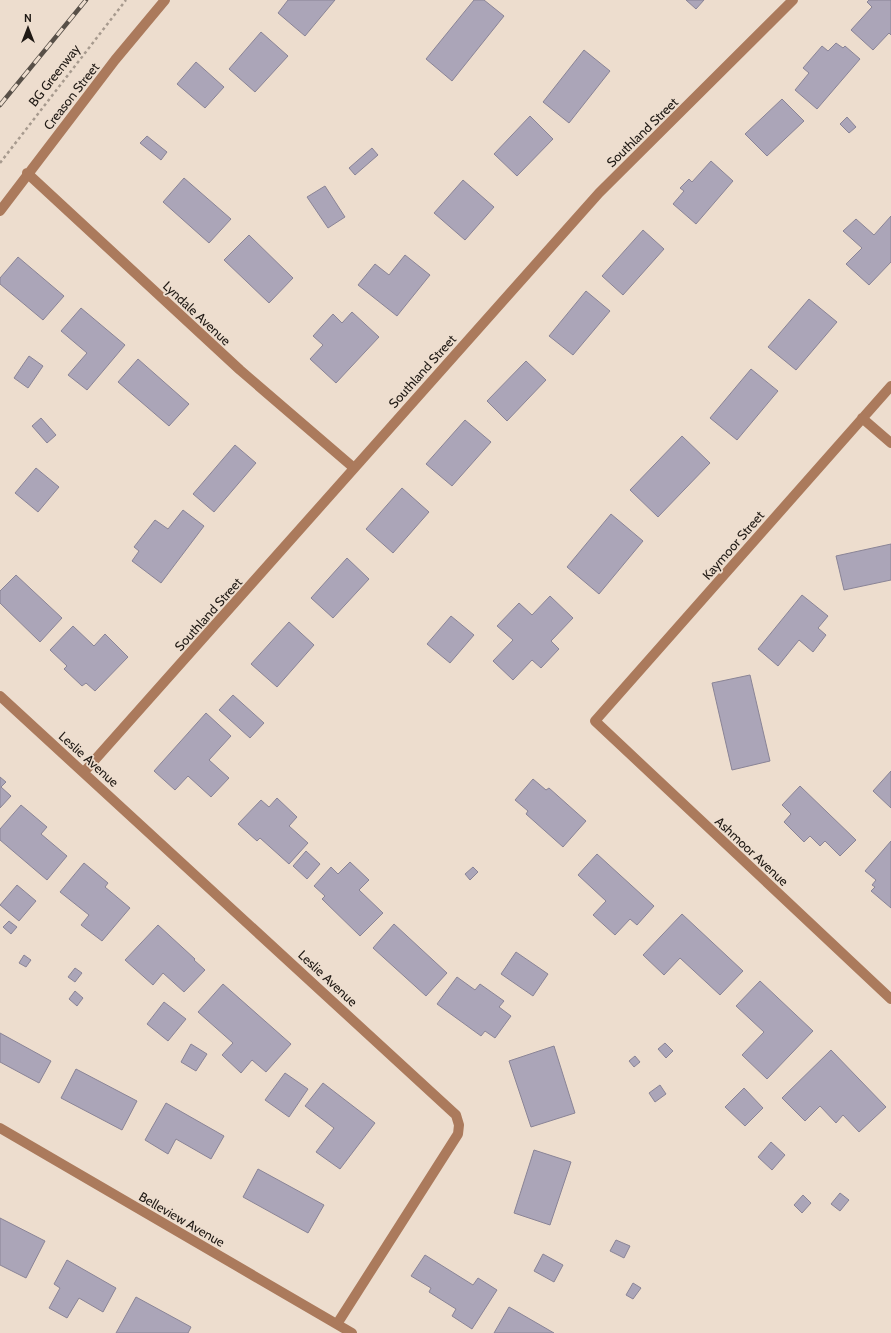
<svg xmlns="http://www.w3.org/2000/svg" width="891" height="1333" viewBox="0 0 891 1333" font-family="Cabin,sans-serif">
	<rect width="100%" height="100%" fill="#edddce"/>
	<path fill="#aba5b8" stroke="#8a8496" d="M288,0H335L305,36L278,13Z
		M474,0H484L504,16L452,81L426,59Z
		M686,0H704L696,9Z
		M869,0H891V35L889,33L873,50L851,30L872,7L867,2Z
		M261,32L288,56L255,92L229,69Z
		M836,43L843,48L845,46L860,59L817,109L795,90L809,73L803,68L822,46L828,51Z
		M584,50L610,71L569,123L543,102Z
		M196,62L224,87L205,108L177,84Z
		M782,99L804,121L767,156L745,134Z
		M530,116L553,139L517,176L494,154Z
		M847,117L856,127L849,133L840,124Z
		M147,136L167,152L161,160L140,143Z
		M372,148L378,155L355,175L349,168Z
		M711,161L733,181L696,224L673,204L684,191L680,188L689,179L692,182Z
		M184,178L231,219L209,243L163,202Z
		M463,180L494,207L465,240L434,213Z
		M325,186L345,217L328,228L307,197Z
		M891,216V262L869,285L846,264L862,248L843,231L856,219L874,235Z
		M643,230L664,249L623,295L602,276Z
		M249,235L293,278L269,303L224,260Z
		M405,255L430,275L397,316L358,285L375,264L389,275Z
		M18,257L64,296L43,320L0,284V278Z
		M586,291L610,311L573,355L549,336Z
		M809,299L837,322L796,370L768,347Z
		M81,308L125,345L87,390L68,375L87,353L61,331Z
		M352,312L379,337L336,383L310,359L323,345L313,336L333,314L342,323Z
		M29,356L43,366L28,388L14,378Z
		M138,359L189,404L169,426L118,382Z
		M526,361L546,380L507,421L487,401Z
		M751,369L778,391L737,440L710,418Z
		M41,418L56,435L47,443L32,426Z
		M465,420L491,442L452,486L426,464Z
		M682,436L710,463L658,517L630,490Z
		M235,445L256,463L214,512L193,494Z
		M36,468L59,487L38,512L15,493Z
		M402,488L429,512L393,553L366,529Z
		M183,510L204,526L161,583L132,561L139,551L134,547L155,520L168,529Z
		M611,514L643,541L599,594L567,567Z
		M891,544V580L844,590L836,556Z
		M347,558L369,579L333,618L311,598Z
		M16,575L62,618L40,642L0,603V591Z
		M802,595L828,616L818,628L826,635L813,652L799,640L778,666L758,649Z
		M550,596L573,618L551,641L559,649L541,668L532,660L513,680L493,661L513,640L497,626L519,603L532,615Z
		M451,616L474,635L450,663L427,644Z
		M289,622L314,645L277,687L251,664Z
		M73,626L94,646L105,634L128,657L95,691L86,683L82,686L64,669L67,666L50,650Z
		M750,675L770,761L732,770L712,683Z
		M233,695L264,723L250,738L219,710Z
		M206,713L231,736L209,760L229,778L211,797L188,776L175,790L154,771Z
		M891,771V808L873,791Z
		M0,777L6,782L1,787L11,796L0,808Z
		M533,779L546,790L549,788L586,821L563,847L526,814L528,811L515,800Z
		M800,786L856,840L840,856L825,841L820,846L810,836L804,842L784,822L791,814L782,805Z
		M277,798L297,817L289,826L308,843L289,864L260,838L257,841L238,824L261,800L269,807Z
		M21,805L47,827L41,834L67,856L47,880L0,840V829Z
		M891,841V908L871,891L875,887L872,885L876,880L865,871Z
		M306,851L320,864L307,879L293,866Z
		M597,854L654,906L637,925L630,919L615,935L593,915L606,901L578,875Z
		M350,862L369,880L359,890L383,913L360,936L322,899L325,896L314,886L331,867L338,874Z
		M84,863L108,883L105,887L130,908L102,941L81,925L89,915L60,892Z
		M473,867L478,872L470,880L465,874Z
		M17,885L36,901L19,921L0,905Z
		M682,914L743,971L720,995L680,958L664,975L643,955Z
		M9,921L17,927L11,934L3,927Z
		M394,924L447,973L426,996L373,948Z
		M158,925L195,959L194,960L205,970L184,992L163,973L153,985L125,960Z
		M516,952L548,974L533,996L501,974Z
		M24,955L31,960L26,967L19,963Z
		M75,968L82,973L75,982L68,977Z
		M457,977L475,990L480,984L504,1001L499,1007L511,1016L495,1038L485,1031L481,1036L437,1004Z
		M760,981L813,1031L767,1079L742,1055L764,1032L736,1006Z
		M223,984L291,1044L266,1072L252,1060L241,1073L222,1055L233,1043L198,1012Z
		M75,991L83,998L77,1006L69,999Z
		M164,1002L186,1019L168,1041L147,1024Z
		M0,1033L51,1061L39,1083L0,1062Z
		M665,1043L673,1051L666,1058L658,1049Z
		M191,1044L207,1054L196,1071L181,1062Z
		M554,1046L575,1113L531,1127L509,1061Z
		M831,1050L886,1107L859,1132L843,1115L836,1123L820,1106L805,1121L782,1098Z
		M635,1056L640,1062L634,1067L629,1061Z
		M76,1069L137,1101L122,1130L61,1098Z
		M285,1073L308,1089L289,1117L265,1100Z
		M323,1083L375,1123L340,1169L316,1152L334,1128L305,1106Z
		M660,1085L666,1094L655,1102L649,1093Z
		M744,1088L763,1108L745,1126L725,1107Z
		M166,1103L224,1136L211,1159L176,1139L168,1154L145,1140Z
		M771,1142L785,1155L772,1170L758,1157Z
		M534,1150L571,1162L550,1225L514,1213Z
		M258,1169L324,1205L308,1233L243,1197Z
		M840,1193L849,1200L840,1211L831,1204Z
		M803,1195L811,1203L802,1213L794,1205Z
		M0,1218L45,1241L26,1278L0,1265Z
		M616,1240L630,1246L624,1258L610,1251Z
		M543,1254L563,1265L554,1282L534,1271Z
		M425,1255L473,1285L478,1278L497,1290L472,1329L452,1316L456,1309L429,1292L431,1288L411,1276Z
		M67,1260L116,1288L103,1312L79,1298L67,1318L49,1308L60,1288L54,1284Z
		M633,1283L641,1288L633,1299L626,1295Z
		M136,1297L191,1327L188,1333H116Z
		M509,1307L554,1333H494Z"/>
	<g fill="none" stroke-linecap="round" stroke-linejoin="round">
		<path stroke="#a79a8e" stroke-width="2.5" stroke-dasharray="3 3" stroke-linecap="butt" d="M0,163L126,0"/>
		<path stroke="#ab7a5c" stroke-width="10" d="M27,173L240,370L354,468
			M0,211L115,60L165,0
			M891,386L595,721L891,999
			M862,418L891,443
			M0,696L456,1115L459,1125L458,1134L337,1324
			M84,772L599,193L793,0
			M0,1128L352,1333"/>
		<g stroke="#585048" stroke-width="4.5">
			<path id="rail" d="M0,105L86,0"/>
		</g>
		<use href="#rail" stroke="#edddce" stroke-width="3" stroke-dasharray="9" stroke-linecap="butt"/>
	</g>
	<g text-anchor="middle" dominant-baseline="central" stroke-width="3.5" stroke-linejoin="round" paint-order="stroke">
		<g font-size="13" fill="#1f1914" stroke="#edddce">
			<text transform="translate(54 75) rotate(-52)">BG Greenway</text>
			<text transform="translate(71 96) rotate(-52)">Creason Street</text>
			<text transform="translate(642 132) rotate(-44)">Southland Street</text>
			<text transform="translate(197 313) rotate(43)">Lyndale Avenue</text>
			<text transform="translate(422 371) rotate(-48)">Southland Street</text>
			<text transform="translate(733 545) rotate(-49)">Kaymoor Street</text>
			<text transform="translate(208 614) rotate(-48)">Southland Street</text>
			<text transform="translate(89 759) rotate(42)">Leslie Avenue</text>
			<text transform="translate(752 851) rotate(43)">Ashmoor Avenue</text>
			<text transform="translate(328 978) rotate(43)">Leslie Avenue</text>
			<text transform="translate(182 1219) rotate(30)">Belleview Avenue</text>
		</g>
	</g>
	<g transform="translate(28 28)" stroke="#edddce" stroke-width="3" paint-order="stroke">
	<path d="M0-3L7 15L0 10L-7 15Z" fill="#1f1914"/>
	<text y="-6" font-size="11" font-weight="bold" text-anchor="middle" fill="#1f1914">N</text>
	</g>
</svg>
